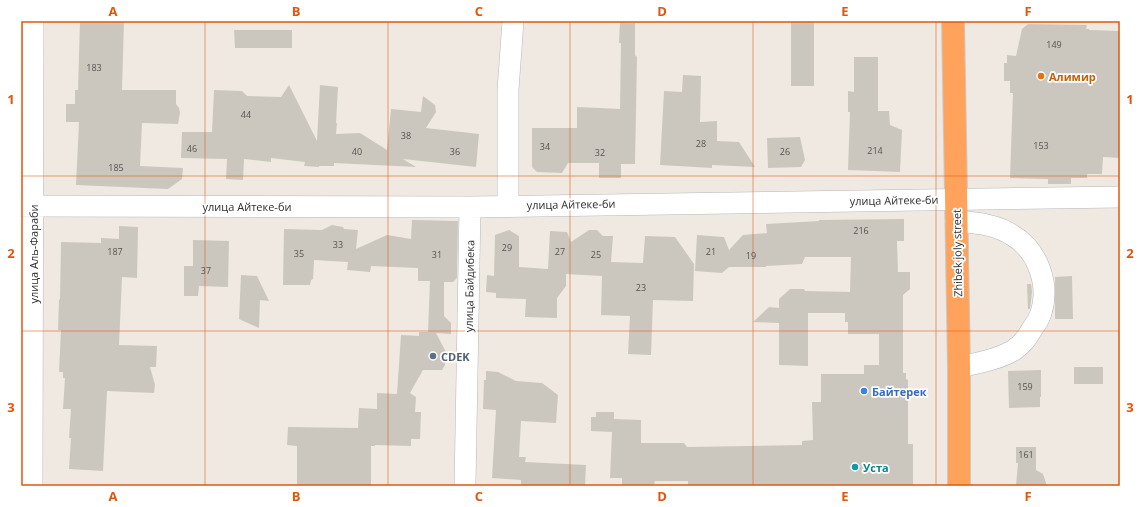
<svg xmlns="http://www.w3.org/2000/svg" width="1141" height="507" viewBox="0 0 1141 507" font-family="'Open Sans',sans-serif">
	<rect width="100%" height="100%" fill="#efe9e1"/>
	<path fill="#cbc7bf" d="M80,21H124L122,90H176V104L179,108L180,113L178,124L142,123L140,166L183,168L182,179L168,189L76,185L79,122H66V104H75V90H78Z
		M791,21H814V86H791Z
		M620,22L635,23V55L637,57L635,164H621V178H599V163H568L562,173L537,172L532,167V128H577V107L620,109L621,43H619Z
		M1028,24L1087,25L1086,29H1089V30L1120,31V158L1103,157L1102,174H1087V178H1071V184H1048V179L1010,178L1013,93H1010V81H1004V63H1007V55L1016,56L1022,29Z
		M234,30H292V48H235Z
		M854,57H878V111H889L890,125L902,130L900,172L848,170L850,112H848V91L854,92Z
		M683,75L701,76L700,122L717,121V141L739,142L755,167L712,165V168L660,165L664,91L682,92Z
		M289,85L317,141L320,85L338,87L336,123H337L336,134L360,133L387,150L391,109L421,112L423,96L435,105L436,112L426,128L479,134L476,167L403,159L416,167L334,163V166H319V167L304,166L305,162L271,158V162L244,159L243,180L226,179L227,159L181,158L182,132H212L214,90L242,91L247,96L281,97Z
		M800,137L805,160L801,167L768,168L767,138Z
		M904,219V241H897L898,272H910V289L903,295V373H906V379L908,380V444H913V486H688V481H655L654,486H622V478H610L612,432L591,431V417H596V412H614V419L641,420V443H684L687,447L802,445V441L813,440L812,402H821V374H864V365H879V334H848V322H845V313H808V366L779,365V323L753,322L769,307L779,308V299L790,289H804L805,291L850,292L851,257H805L802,264L766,266V267H729L722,273L695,271L697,235L724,237L729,250L743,235L767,233L766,224L819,221V220Z
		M412,220L458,221L457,278L453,282H444V316L451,323V334L436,333L446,352L445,365L442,370H423L410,393L416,397L415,412H421L420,439H411V446L375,445V446H371V486H297V446L287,445L288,427L358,428L359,408L377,409V393L397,394L401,335L419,336V332H428L430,281H418V268L371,266L370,272L347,270L348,262L314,260L313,279L311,280L310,285H283L284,229L322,230L332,225L343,227L344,229L358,230L356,249L387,235L411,239Z
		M119,226L138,227L137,278L122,277L119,345L157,346L156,367H150L155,385L154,393L107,391L103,471L69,469L71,438H69L71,409H63L65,378H63V372H59L61,330H58L59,300L60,299L61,242L101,243V238L119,239Z
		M509,230L519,236V267L548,269L550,231L567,232L571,242L589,230H597L603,236H613L611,262L643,263L645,236L675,237L694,264L693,301L653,300L651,355L628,354L630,316L601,315L602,276L566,274V286L557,298V318L525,317L526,299L496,298V293L486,292L487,275L494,276L495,235Z
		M193,240L229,241L228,287L199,286L198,296H184V266H193Z
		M241,275L257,276L269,301L260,300L259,328L239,319Z
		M1072,276L1073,319H1055V277Z
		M1027,284H1031L1032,292L1030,309H1028Z
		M1074,367H1103V384H1074Z
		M1041,370V397H1040V407L1009,408L1008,371Z
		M486,371L498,372L516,381L542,383L558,395L556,423L521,421L519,457H526L525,462L586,465L585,486H521V480L492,478L496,410L483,409L484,380H486Z
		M1016,447H1036V470L1043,474L1047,486H1016L1018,463H1016Z"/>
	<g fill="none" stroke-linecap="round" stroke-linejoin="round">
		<g stroke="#b4b7c1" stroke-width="22">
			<path id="minor" d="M508,205V90L513,21
				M21,206L470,207L1120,197
				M956,221C976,223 996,224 1012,235C1038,250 1050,285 1041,313C1039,319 1036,324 1032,329C1028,337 1021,345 1014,350C997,360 977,363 959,367
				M32,486L33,21
				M465,486L470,207"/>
		</g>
		<g stroke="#c9c9c9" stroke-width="24">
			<path id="highway" d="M953,21L959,367V486"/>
		</g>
		<use href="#minor" stroke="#fff" stroke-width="21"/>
		<use href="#highway" stroke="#ffa35c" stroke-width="22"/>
	</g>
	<path fill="none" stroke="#df570e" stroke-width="1" stroke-opacity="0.55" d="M205,21V486M388,21V486M570,21V486M753,21V486M936,21V486M21,176H1120M21,331H1120"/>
	<circle fill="#e8710a" stroke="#fff" stroke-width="1.5" cx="1041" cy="76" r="4"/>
	<circle fill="#5c6f8a" stroke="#fff" stroke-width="1.5" cx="433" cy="356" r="4"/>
	<circle fill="#3f7fe0" stroke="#fff" stroke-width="1.5" cx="864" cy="391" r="4"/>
	<circle fill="#0f9aa8" stroke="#fff" stroke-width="1.5" cx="855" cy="467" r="4"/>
	<g text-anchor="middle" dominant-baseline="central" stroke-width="3.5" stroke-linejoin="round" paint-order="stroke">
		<g font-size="9" fill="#555452">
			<text x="1054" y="44">149</text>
			<text x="94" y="67">183</text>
			<text x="246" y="114">44</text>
			<text x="406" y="135">38</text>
			<text x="701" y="143">28</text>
			<text x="1041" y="145">153</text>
			<text x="545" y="146">34</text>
			<text x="192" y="148">46</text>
			<text x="875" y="150">214</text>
			<text x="357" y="151">40</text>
			<text x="455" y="151">36</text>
			<text x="785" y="151">26</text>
			<text x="600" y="152">32</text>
			<text x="116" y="167">185</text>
			<text x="861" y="230">216</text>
			<text x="338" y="244">33</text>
			<text x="507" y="247">29</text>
			<text x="115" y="251">187</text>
			<text x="560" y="251">27</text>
			<text x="711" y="251">21</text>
			<text x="299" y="253">35</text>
			<text x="437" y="254">31</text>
			<text x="596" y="254">25</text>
			<text x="751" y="255">19</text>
			<text x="206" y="270">37</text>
			<text x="641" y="287">23</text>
			<text x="1025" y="386">159</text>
			<text x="1026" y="454">161</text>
		</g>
		<g font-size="11" font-weight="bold" fill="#c56008" stroke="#fff" text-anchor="start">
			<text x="1049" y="76">Алимир</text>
		</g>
		<g font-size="11" fill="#2e2e2e" stroke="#fff">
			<text transform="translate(894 200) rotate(-1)">улица Айтеке-би</text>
			<text transform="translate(571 204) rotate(-1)">улица Айтеке-би</text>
			<text x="247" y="206">улица Айтеке-би</text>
			<text transform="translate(957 253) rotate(-91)">Zhibek joly street</text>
			<text transform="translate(33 254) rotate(-90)">улица Аль-Фараби</text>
			<text transform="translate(469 286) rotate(-89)">улица Байдибека</text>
		</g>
		<g font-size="11" font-weight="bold" fill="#4e5e75" stroke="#fff" text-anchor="start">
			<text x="441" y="356">CDEK</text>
		</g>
		<g font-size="11" font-weight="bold" fill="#366cbe" stroke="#fff" text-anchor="start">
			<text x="872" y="391">Байтерек</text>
		</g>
		<g font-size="11" font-weight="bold" fill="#0d838f" stroke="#fff" text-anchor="start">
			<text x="863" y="467">Уста</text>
		</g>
	</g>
	<rect width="1141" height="507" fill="none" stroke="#ffffff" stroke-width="44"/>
	<rect x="22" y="22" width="1097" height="463" fill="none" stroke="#df570e" stroke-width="1.5"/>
	<g font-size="13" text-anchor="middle" font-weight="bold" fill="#df570e">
		<text x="113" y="16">A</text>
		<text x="296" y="16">B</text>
		<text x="479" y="16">C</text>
		<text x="662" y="16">D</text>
		<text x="845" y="16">E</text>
		<text x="1028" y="16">F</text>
		<text x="11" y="104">1</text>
		<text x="1130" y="104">1</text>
		<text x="11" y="258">2</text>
		<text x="1130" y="258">2</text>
		<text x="11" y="412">3</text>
		<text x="1130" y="412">3</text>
		<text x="113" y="501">A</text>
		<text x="296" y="501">B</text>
		<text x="479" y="501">C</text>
		<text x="662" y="501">D</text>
		<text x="845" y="501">E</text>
		<text x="1028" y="501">F</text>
	</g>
</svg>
